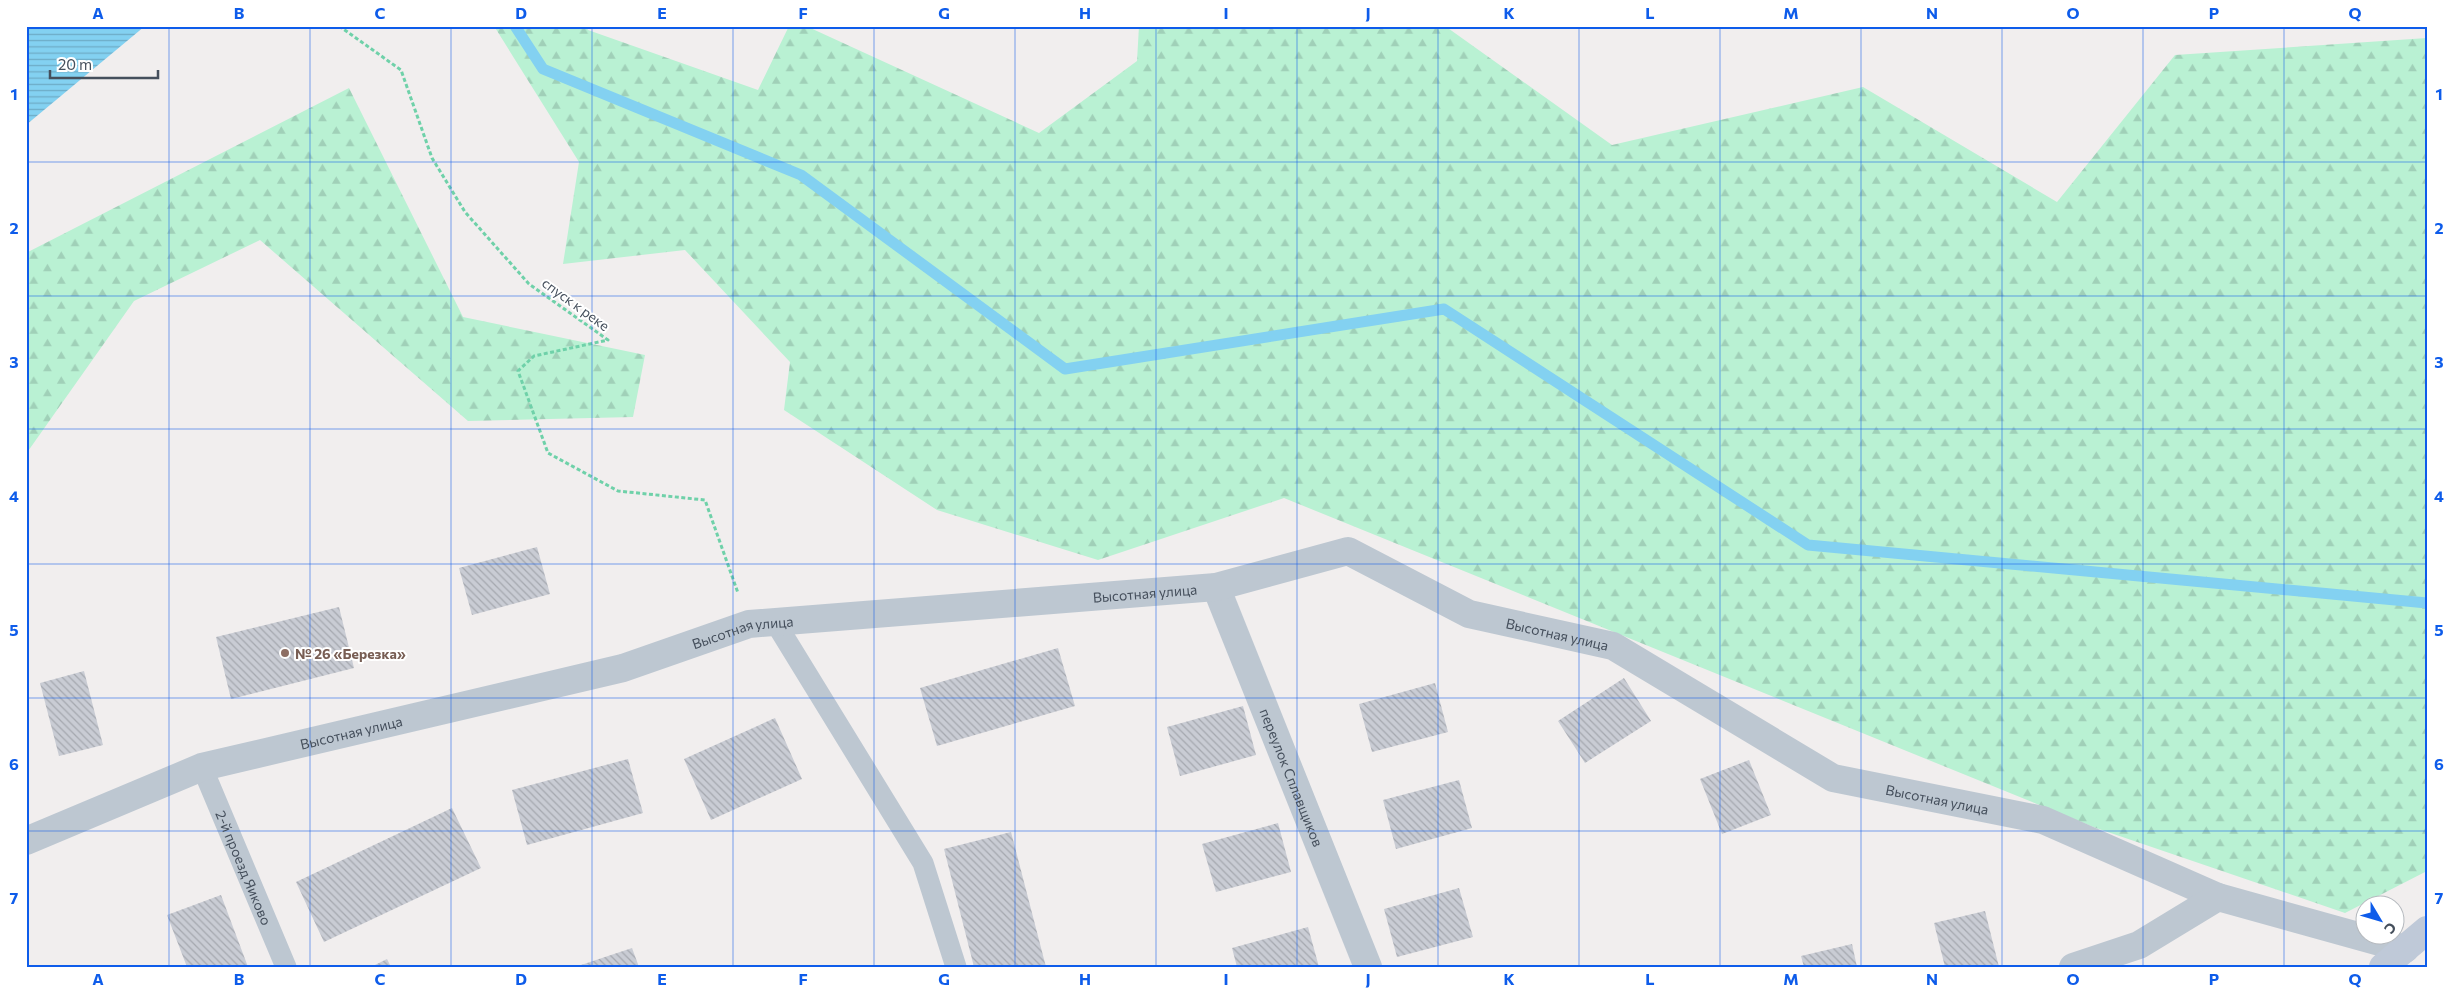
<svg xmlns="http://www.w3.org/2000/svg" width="2453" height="993" viewBox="0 0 2453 993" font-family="Commissioner,sans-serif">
	<defs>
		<pattern id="forest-firs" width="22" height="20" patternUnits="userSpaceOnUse" patternTransform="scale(1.25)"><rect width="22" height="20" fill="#b9f1d3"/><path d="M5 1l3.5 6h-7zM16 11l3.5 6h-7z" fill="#a0d0b8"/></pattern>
		<pattern id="water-rules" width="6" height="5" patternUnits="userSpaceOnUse" patternTransform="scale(1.25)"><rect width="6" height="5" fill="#83d1f1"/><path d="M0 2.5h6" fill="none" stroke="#6dacc6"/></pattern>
		<pattern id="building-back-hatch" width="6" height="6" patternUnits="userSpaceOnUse" patternTransform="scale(1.25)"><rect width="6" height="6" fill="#c9ccd4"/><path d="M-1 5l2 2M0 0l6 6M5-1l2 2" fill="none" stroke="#a5a8af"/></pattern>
	</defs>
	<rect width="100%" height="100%" fill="#f1eeee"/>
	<path fill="url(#forest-firs)" d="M494,26H586L588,30L758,90L789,26H806L1039,133L1137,61L1139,26H1445L1612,145L1863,87L2057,202L2175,55L2427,38V871L2345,913L2096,828L1284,498L1098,560L937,510L784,410L790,362L685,250L563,264L579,162Z
		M349,88L463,317L645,355L633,417L468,421L260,240L134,301L26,454V253Z"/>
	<path fill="url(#water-rules)" d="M26,26H145L26,125Z"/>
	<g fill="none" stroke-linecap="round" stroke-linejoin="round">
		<path stroke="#83d1f1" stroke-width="11" d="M515,26L543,69L801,175L1065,369L1444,309L1808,545L2427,603"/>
	</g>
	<path fill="url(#building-back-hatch)" d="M537,547L550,594L472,615L459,568Z
		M339,607L354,668L231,699L216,637Z
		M1058,648L1075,706L937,746L920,688Z
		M84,671L103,745L59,756L40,683Z
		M1624,678L1651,721L1585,763L1558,721Z
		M1435,683L1448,732L1372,752L1359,704Z
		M1243,706L1256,755L1180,776L1167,727Z
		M775,718L802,779L711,820L684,759Z
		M628,759L643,813L527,845L512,790Z
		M1749,760L1771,815L1722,834L1700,779Z
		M1459,780L1472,828L1396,849L1383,800Z
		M452,808L481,868L324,942L296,882Z
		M1278,823L1291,872L1216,892L1202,844Z
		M1011,832L1046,967H974L944,849Z
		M1459,888L1473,937L1397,957L1384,909Z
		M221,895L248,967H187L167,915Z
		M1985,911L1999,967H1945L1934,923Z
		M1308,927L1319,967H1237L1232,948Z
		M1852,944L1857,967H1804L1801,956Z
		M632,948L639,967H578V966Z
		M387,959L391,967H371Z"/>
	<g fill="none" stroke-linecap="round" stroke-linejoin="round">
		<path stroke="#6fd1a9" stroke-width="3" stroke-dasharray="4 2.5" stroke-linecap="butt" d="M339,26L401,70L432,158L465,212L529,284L608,340L534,356L518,371L548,453L618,491L705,500L738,593"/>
		<g stroke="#bdc7d1" stroke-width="21">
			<path d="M775,622L923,863L956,967"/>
			<path id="s1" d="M202,767L286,967"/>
		</g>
		<g stroke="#bdc7d1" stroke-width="28">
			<path id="s2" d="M1216,587L1368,967"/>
			<path id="s3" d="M26,841L202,767L623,668L749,624L1216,587L1348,551L1469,614L1613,646L1833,778L2043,820L2218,897"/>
			<path d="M2073,967L2139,945L2218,897L2405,949"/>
		</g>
		<path stroke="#bfc9d8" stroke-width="28" d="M2383,967L2427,930"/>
	</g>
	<path fill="none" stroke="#0e5cea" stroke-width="1" stroke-opacity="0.55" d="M169,26V967M310,26V967M451,26V967M592,26V967M733,26V967M874,26V967M1015,26V967M1156,26V967M1297,26V967M1438,26V967M1579,26V967M1720,26V967M1861,26V967M2002,26V967M2143,26V967M2284,26V967M26,162H2427M26,296H2427M26,429H2427M26,564H2427M26,698H2427M26,831H2427"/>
	<circle fill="#8d6e63" stroke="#fff" stroke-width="2" cx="285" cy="653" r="5"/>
	<g text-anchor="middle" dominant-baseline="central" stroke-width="4" stroke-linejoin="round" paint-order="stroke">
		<g font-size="14" fill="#454f5c" stroke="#fff">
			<text transform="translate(576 304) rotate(36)">спуск к реке</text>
			<text stroke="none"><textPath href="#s3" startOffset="1154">Высотная улица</textPath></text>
			<text stroke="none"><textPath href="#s3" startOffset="749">Высотная улица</textPath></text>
			<text stroke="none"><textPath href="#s3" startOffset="1589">Высотная улица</textPath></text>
			<text stroke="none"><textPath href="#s3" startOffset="344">Высотная улица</textPath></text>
			<text stroke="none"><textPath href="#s2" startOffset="205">переулок Сплавщиков</textPath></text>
			<text stroke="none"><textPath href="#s3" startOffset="2009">Высотная улица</textPath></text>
			<text stroke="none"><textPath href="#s1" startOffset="109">2-й проезд Яиково</textPath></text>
		</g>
		<g font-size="14" font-weight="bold" fill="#785e54" stroke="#fff" text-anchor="start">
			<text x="295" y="653">№ 26 «Березка»</text>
		</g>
	</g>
	<rect width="2453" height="993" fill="none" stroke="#ffffff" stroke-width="55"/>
	<g transform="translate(2380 920) rotate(128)"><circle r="24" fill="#ffffff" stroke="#b5b9be"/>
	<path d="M0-4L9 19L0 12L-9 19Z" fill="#0e5cea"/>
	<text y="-8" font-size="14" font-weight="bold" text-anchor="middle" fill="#454f5c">С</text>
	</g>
	<path d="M50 70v8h108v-8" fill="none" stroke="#454f5c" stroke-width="2.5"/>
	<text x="58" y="70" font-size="15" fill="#454f5c" stroke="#ffffff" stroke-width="4" paint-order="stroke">20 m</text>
	<rect x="28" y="28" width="2398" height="938" fill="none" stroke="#0e5cea" stroke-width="2"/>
	<g font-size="16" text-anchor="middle" font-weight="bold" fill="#0e5cea">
		<text x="98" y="19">A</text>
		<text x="239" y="19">B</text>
		<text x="380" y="19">C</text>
		<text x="521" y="19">D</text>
		<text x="662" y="19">E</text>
		<text x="803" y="19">F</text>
		<text x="944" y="19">G</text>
		<text x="1085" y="19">H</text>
		<text x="1226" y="19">I</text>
		<text x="1368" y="19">J</text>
		<text x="1509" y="19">K</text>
		<text x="1650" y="19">L</text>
		<text x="1791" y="19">M</text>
		<text x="1932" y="19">N</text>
		<text x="2073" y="19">O</text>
		<text x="2214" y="19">P</text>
		<text x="2355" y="19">Q</text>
		<text x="14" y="100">1</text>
		<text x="2439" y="100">1</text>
		<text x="14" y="234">2</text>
		<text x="2439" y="234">2</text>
		<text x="14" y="368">3</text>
		<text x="2439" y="368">3</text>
		<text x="14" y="502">4</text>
		<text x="2439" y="502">4</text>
		<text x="14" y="636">5</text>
		<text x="2439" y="636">5</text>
		<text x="14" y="770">6</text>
		<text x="2439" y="770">6</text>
		<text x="14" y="904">7</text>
		<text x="2439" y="904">7</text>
		<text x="98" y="985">A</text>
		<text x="239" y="985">B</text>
		<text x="380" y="985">C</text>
		<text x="521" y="985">D</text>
		<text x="662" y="985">E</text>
		<text x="803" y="985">F</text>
		<text x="944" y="985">G</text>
		<text x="1085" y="985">H</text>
		<text x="1226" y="985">I</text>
		<text x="1368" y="985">J</text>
		<text x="1509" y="985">K</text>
		<text x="1650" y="985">L</text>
		<text x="1791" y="985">M</text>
		<text x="1932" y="985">N</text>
		<text x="2073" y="985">O</text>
		<text x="2214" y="985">P</text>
		<text x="2355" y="985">Q</text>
	</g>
</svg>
